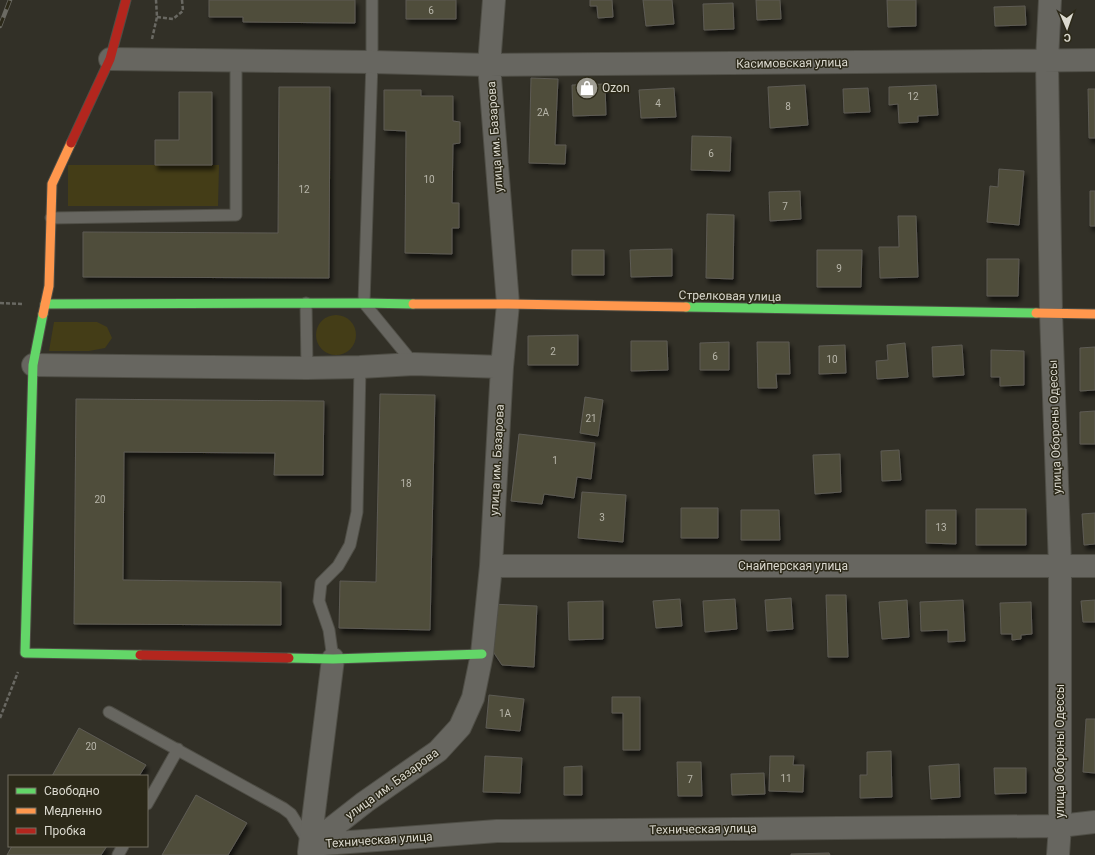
<svg xmlns="http://www.w3.org/2000/svg" width="1095" height="855" viewBox="0 0 1095 855" font-family="Roboto,sans-serif">
	<defs>
		<filter id="shadow"><feDropShadow dx="2.5" dy="4.5" stdDeviation="2" flood-color="#0009"/></filter>
	</defs>
	<rect width="100%" height="100%" fill="#323027"/>
	<path fill="#443d17" d="M68,165H219L218,206H68Z
		M316 335a20 20 0 1 1 40 0a20 20 0 1 1-40 0Z
		M54,322H97L107,327L112,338L105,348L89,351H49Z"/>
	<path fill="#504d3b" stroke="#5d5b54" filter="url(#shadow)" d="M209,0H355V23L243,22V17H209Z
		M406,0H456V19H406Z
		M590,0H612L613,17L598,18L597,6H590Z
		M643,0H672L674,24L646,26Z
		M756,0H780L781,19L757,20Z
		M887,0H916V26L888,27Z
		M733,3L734,29L704,30L703,4Z
		M1025,6L1026,25L995,26L994,7Z
		M531,78L558,79L555,145H566L565,164L529,163Z
		M605,84L606,115L573,116L572,85Z
		M805,85L808,125L770,128L768,87Z
		M936,85L938,115L918,116V122L899,123L898,104L889,105V87Z
		M279,87H330L329,278L83,277V232L278,233Z
		M674,88L676,117L641,118L639,90Z
		M868,88L870,112L844,113L843,89Z
		M1088,89H1095V138H1089Z
		M384,90H421V96H453V121L460,122V143L453,144L452,203H459V228H452V254L405,253L406,131L384,130Z
		M179,92H212V165H155V140H179Z
		M692,136L731,137L730,171L691,170Z
		M999,169L1024,171L1019,225L987,222L990,186L998,187Z
		M800,191L801,219L770,221L769,192Z
		M1090,191H1095V226H1090Z
		M707,214L734,215L733,279L706,278Z
		M898,216H916L918,277L880,278L879,247H899Z
		M672,249V276L631,277L630,250Z
		M572,250H604V275H572Z
		M817,250H862L861,287H817Z
		M987,259H1019L1018,296H987Z
		M578,335V365H528V336Z
		M631,341H667L668,370L631,371Z
		M729,342V370H700V343Z
		M757,342H789L790,374H776L777,388H758Z
		M905,343L908,377L877,379L876,361L888,360L887,345Z
		M845,345L846,373L819,374V346Z
		M962,345L964,375L933,377L932,347Z
		M1095,347V390L1080,391V348Z
		M991,350L1024,351V385L1000,386V377H991Z
		M380,394L435,395L430,630L339,628L340,581L376,582Z
		M585,397L603,400L598,436L580,433Z
		M76,399L324,401L323,475H274L275,453L124,452L123,580L281,582V625L74,624Z
		M1095,411V444H1080V412Z
		M519,434L595,443L591,479L577,477L574,498L544,494L542,504L511,501Z
		M899,450L901,480L882,481L881,451Z
		M840,454L841,492L815,494L813,455Z
		M582,492L626,495L623,542L578,538Z
		M681,508H718V538H681Z
		M976,509H1026V545H976Z
		M741,510H779L780,540H741Z
		M926,510H956V544L926,543Z
		M1095,513V544L1084,545L1082,514Z
		M826,595H846L848,657H828Z
		M791,598L793,629L767,631L765,600Z
		M680,599L682,626L656,628L653,601Z
		M735,599L737,629L705,632L703,601Z
		M907,600L909,637L882,639L879,602Z
		M963,600L965,641L948,642V630L921,631L920,602Z
		M1095,600V622H1083L1081,601Z
		M603,601V639L569,640L568,602Z
		M1031,602L1032,634L1021,635V639L1012,640V634H1001L1000,603Z
		M491,604L537,606L534,667L502,665L490,647Z
		M489,695L524,699L520,731L486,728Z
		M612,697H640V750H623V713H612Z
		M1086,719H1095V773L1083,772Z
		M79,728L146,765L139,776H52Z
		M891,751L892,797L860,798V775H867V752Z
		M485,756L522,758L520,793L483,792Z
		M770,756H794L793,765H804L803,792L769,791Z
		M677,762H701L702,796H678Z
		M959,764L960,797L931,799L929,766Z
		M582,766V795H564V767Z
		M994,768H1026V793L995,794Z
		M764,773L765,794L732,795L731,774Z
		M196,795L247,823L228,855H162Z
		M12,846H107L101,855H7Z
		M829,853L830,855H791V854Z"/>
	<g fill="none" stroke-linecap="round" stroke-linejoin="round">
		<g stroke="#4f4e46" stroke-width="13">
			<path id="lane" d="M372,0V62L364,303L414,364
				M51,218L236,215V60
				M306,303L307,368
				M333,659L329,630L319,601L321,583L338,566L350,545L357,512L360,367
				M109,712L283,808L291,814L308,841
				M147,804L178,749
				M118,855L123,846"/>
		</g>
		<g stroke="#4f4e46" stroke-width="24">
			<path id="street" d="M1050,0L1047,60L1051,313L1060,566V826L1058,855
				M110,59L372,62L489,65L1095,60
				M33,365L307,368L360,367L414,364L502,367
				M491,566H1095
				M310,845L365,802L438,751L460,727L473,698L482,654L491,566L502,367L508,304L489,65L494,0
				M310,845L497,831L1060,826L1095,822
				M309,852L333,659"/>
		</g>
		<g stroke="#4f4e46" stroke-width="11">
			<path id="fast" d="M45,304L364,303L413,304
				M686,307L1036,313
				M43,314L33,365L25,653L140,655
				M289,658L333,659L482,654"/>
		</g>
		<g stroke="#4f4e46" stroke-width="11">
			<path id="slow" d="M413,304H508L686,307
				M1036,313L1095,314
				M43,314L49,286L52,184L71,143"/>
		</g>
		<g stroke="#4f4e46" stroke-width="11">
			<path id="jam" d="M71,143L110,59L126,0
				M140,655L289,658"/>
		</g>
		<path stroke="#696862" stroke-width="2.5" stroke-dasharray="4 2" stroke-linecap="butt" d="M157,17L173,19L183,11L182,0
			M152,39L157,17L156,0
			M0,303L23,304
			M0,718L18,672"/>
		<use href="#lane" stroke="#676660" stroke-width="11"/>
		<use href="#street" stroke="#676660" stroke-width="22"/>
		<use href="#fast" stroke="#63d668" stroke-width="9"/>
		<use href="#slow" stroke="#ff974d" stroke-width="9"/>
		<use href="#jam" stroke="#b3261e" stroke-width="9"/>
		<g stroke="#6b6a63" stroke-width="4.5">
			<path id="rail" d="M0,26L10,0"/>
		</g>
		<use href="#rail" stroke="#2c2919" stroke-width="3" stroke-dasharray="9" stroke-linecap="butt"/>
	</g>
	<defs>
		<g id="shop-disc" transform="scale(1.15)"><circle r="9.5" fill="#a09e94" stroke="#2c2919"/><path d="M-5-2.5h2.3a2.7 3.5 0 0 1 5.4 0H5L5.5 6h-11ZM-1.5-2.5h3a1.5 2.3 0 0 0-3 0Z" fill="#fff"/></g>
	</defs>
	<g fill-rule="evenodd">
		<use href="#shop-disc" x="587" y="88"/>
	</g>
	<g text-anchor="middle" dominant-baseline="central" stroke-width="3" stroke-linejoin="round" paint-order="stroke">
		<g font-size="10" fill="#b8b6aa">
			<text x="431" y="10">6</text>
			<text x="913" y="96">12</text>
			<text x="658" y="103">4</text>
			<text x="788" y="106">8</text>
			<text x="543" y="112">2А</text>
			<text x="711" y="153">6</text>
			<text x="429" y="179">10</text>
			<text x="304" y="189">12</text>
			<text x="785" y="206">7</text>
			<text x="839" y="268">9</text>
			<text x="553" y="351">2</text>
			<text x="715" y="356">6</text>
			<text x="832" y="359">10</text>
			<text x="591" y="418">21</text>
			<text x="555" y="460">1</text>
			<text x="406" y="483">18</text>
			<text x="100" y="499">20</text>
			<text x="602" y="517">3</text>
			<text x="941" y="527">13</text>
			<text x="505" y="713">1А</text>
			<text x="91" y="746">20</text>
			<text x="786" y="778">11</text>
			<text x="690" y="779">7</text>
		</g>
		<g font-size="12" fill="#dbd9cf" stroke="#2c2919">
			<text transform="translate(792 63) rotate(-1)">Касимовская улица</text>
			<text transform="translate(495 137) rotate(-94)">улица им. Базарова</text>
			<text transform="translate(730 296) rotate(1)">Стрелковая улица</text>
			<text transform="translate(1055 427) rotate(-92)">улица Обороны Одессы</text>
			<text transform="translate(497 460) rotate(-87)">улица им. Базарова</text>
			<text x="793" y="566">Снайперская улица</text>
			<text transform="translate(1060 751) rotate(-90)">улица Обороны Одессы</text>
			<text transform="translate(392 784) rotate(-36)">улица им. Базарова</text>
			<text transform="translate(703 829) rotate(-1)">Техническая улица</text>
			<text transform="translate(379 840) rotate(-4)">Техническая улица</text>
		</g>
		<g font-size="12" fill="#dbd9cf" stroke="#2c2919" text-anchor="start">
			<text x="602" y="88">Ozon</text>
		</g>
	</g>
	<rect x="8" y="775" width="140" height="72" fill="#2c2919" stroke="#726f62"/>
	<rect x="16" y="788" width="20" height="6" fill="#63d668" stroke="#726f62"/>
	<text x="44" y="795" font-size="12" fill="#dbd9cf">Свободно</text>
	<rect x="16" y="808" width="20" height="6" fill="#ff974d" stroke="#726f62"/>
	<text x="44" y="815" font-size="12" fill="#dbd9cf">Медленно</text>
	<rect x="16" y="828" width="20" height="6" fill="#b3261e" stroke="#726f62"/>
	<text x="44" y="835" font-size="12" fill="#dbd9cf">Пробка</text>
	<g transform="translate(1067 28) rotate(178)" stroke="#2c2919" stroke-width="3" paint-order="stroke">
	<path d="M0-3L7 15L0 10L-7 15Z" fill="#dbd9cf"/>
	<text y="-6" font-size="11" font-weight="bold" text-anchor="middle" fill="#dbd9cf">С</text>
	</g>
</svg>
